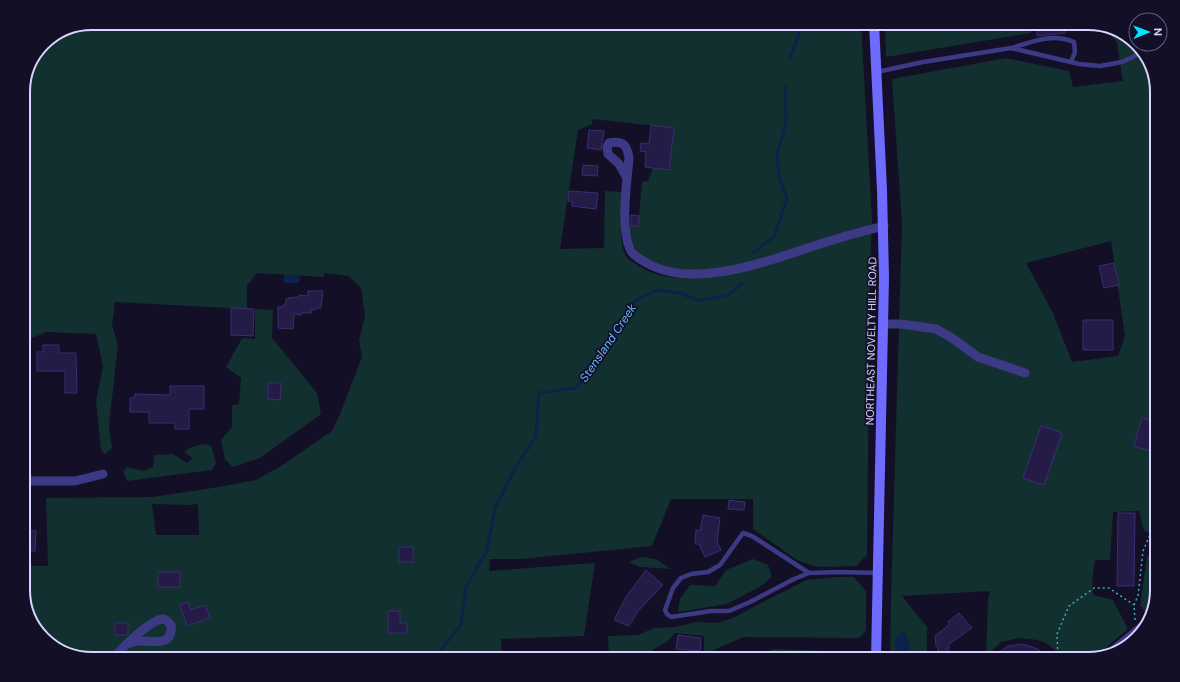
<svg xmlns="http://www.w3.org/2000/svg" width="1180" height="682" viewBox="0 0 1180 682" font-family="'DM Sans',sans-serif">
	<rect width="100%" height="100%" fill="#130f26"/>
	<path fill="#12302f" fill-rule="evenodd" d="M92,23H861L872,221L870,266L867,555L856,566L817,567L797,560L753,529V499H671L652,546L521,559H490L489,571L595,563L584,636L501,639L502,654L497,659H92L58,650L32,625L23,594V566H48L46,498L152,497L219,487L256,480L281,466L332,431L338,419L362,357L359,340L365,316L361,288L349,276L324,273V277L257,273L247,286V309L115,302L112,325L118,345L109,425L112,448L105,454L101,450L96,401L103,366L96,334L46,332L23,342V88L43,43L66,28ZM593,119L673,128L669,169L653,168L648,181L642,182L638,226H630C629,236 635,253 644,259C653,265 685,272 695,271C709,270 723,268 736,267L735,274C701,278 662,285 633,262C630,260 626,258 625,254C618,237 622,211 622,192L605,191L604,248L560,249L578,130L592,124ZM152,504L190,505L198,504L199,535H156Z
		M885,23H1030L1031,33L886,57Z
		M1105,28L1122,32L1148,57L1157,88V535L1144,531L1139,511L1113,512L1110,560H1095L1092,582L1093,595L1113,600L1128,629L1093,658L1088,659H1066L1046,643L1038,640L1019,638L1001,642L986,657L988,600L990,591L902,596L927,627V659H890L891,597L902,224L892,79L1006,58L1069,71L1073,87L1123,81L1117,43ZM1111,241L1125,336L1118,356L1072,362L1053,313L1026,263Z
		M255,309L273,310L272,338L317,393L321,414L260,458L233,467L225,460L221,440L232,427V405L239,404L241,378L226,367L242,338L255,339Z
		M202,444L211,445L216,463L212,470L127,481L123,471L127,467L142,471L153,467L154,455L173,454L187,463L193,458L184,452L190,448Z
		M1156,543L1157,590L1152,607L1145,612L1140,605L1147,557Z
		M641,557L656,559L671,569L640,567L629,562Z
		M753,559L768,565L772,577L761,586L727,604L678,612L680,599L690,585L715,586L726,570Z
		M836,577H854L866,591V631L859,638L743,637L705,654L704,649V636L675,633L668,641L654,649L644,659H613L609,656L608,636L638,635L654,628L675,627L696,622L717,623L733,618L767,600L807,580Z
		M773,649L854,652L866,654V659H761L760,656Z"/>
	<path fill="#0c2248" d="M284,275H300L299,283H283Z
		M901,632L906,633C910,643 910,650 906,659H895V639Z"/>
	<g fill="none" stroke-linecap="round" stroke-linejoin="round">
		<path stroke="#0c2248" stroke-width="3" d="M790,58L802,26L801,23
			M753,253L774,237L787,199L779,176L777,155L786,123L785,86
			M446,659L442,648L461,625L466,587L487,550L495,508L517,465L536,437L539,393L576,388L593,367L612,334L635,301L657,290L680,293L700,301L728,295L743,283"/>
	</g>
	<path fill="#241b47" stroke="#3b2d73" d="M1036,23H1064L1065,33L1037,36Z
		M651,125L674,128L669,170L645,167L646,152L640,151L641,143L649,144Z
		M589,130L604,131L601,150L587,148Z
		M583,165L598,166L597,176L582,175Z
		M569,191L598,193L596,209L572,206V202L568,201Z
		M631,215L639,216L638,226H631Z
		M1114,263L1119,285L1104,288L1099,266Z
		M308,291H323L321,308H315V310H311V313H301V315L294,314L293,329L278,328V307H283L284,304H286V299H289L288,298L299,297V295L308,296Z
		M231,308L254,309L253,336L231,335Z
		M1083,320H1113V350H1083Z
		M43,345H59V353H76L77,393H65V371H37V352H43Z
		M268,383H281L280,400L268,399Z
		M170,386H204V409H189V429H175V423H149V412H130V398H135V394L170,395Z
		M1142,418L1157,422V453L1134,446Z
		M1041,426L1062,433L1044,485L1023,478Z
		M729,500L745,502L744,510L728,509Z
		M1118,513H1135L1134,586H1117Z
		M703,515L720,518L717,542L721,550L705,557L699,544H695L696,530L700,531Z
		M23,531H36L35,551H23Z
		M399,547H413V562H399Z
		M646,570L663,585L638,611L629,626L614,620L626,597Z
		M158,572H180V587H158Z
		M188,602L191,610L205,605L210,618L187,626L180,605Z
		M388,611H400V623H407V633H388Z
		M959,613L972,628L949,644L948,659H937L938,647L936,646L935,636L950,624L948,622Z
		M115,623H128V635H115Z
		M678,635L701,638L700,651L676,649Z
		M1023,644L1038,649L1048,659H990L1008,646Z"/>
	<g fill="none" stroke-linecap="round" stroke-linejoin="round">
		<path stroke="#2fb8b0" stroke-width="1.5" stroke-dasharray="2 3" stroke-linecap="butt" d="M1135,620L1134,605L1138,596L1143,551L1149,537L1157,540
			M1058,659L1057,634L1069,606L1094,588H1109L1134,605"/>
		<path stroke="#3d3a85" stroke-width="4.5" d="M1012,48C1033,41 1053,33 1074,42L1075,52L1071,62
			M877,72L923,62L1011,48L1079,64L1100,66L1122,62L1133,57L1141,51
			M809,573L752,536L743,533L720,565L708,572L691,574L681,578L673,588L665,610L667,614L671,617L711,611H729L750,602L794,579L809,573L840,572L878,573
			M1105,654L1149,618"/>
		<path stroke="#3d3a85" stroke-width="9" d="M627,178L619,164L608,154L607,147L609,143C623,140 627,145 629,158C627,182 620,226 630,249C632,255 640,259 645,262C697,294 784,254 836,239C852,234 868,230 884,226
			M884,324H900L936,329L952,338L978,357L1025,373
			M23,481H75L103,474
			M114,659C120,649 152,618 164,619C167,620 169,623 171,625C174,647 152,641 140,641C135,641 131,642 127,644"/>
		<path stroke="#6f6bff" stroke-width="10" d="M874,23L882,190L884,278L876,659"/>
	</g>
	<g text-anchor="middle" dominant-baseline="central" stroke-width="3.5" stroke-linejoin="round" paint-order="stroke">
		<g font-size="11" fill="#d9d4ff" stroke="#130f26">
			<text transform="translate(871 341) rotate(-89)">NORTHEAST NOVELTY HILL ROAD</text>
		</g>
		<g font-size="12" font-style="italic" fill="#62b6ff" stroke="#130f26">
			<text transform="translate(608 343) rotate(-56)">Stensland Creek</text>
		</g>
	</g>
	<path d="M0 0H1180V682H0ZM92 30H1088A62 62 0 0 1 1150 92V590A62 62 0 0 1 1088 652H92A62 62 0 0 1 30 590V92A62 62 0 0 1 92 30Z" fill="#130f26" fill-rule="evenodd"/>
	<path fill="none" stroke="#d9d4ff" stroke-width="2" d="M92 30H1088A62 62 0 0 1 1150 92V590A62 62 0 0 1 1088 652H92A62 62 0 0 1 30 590V92A62 62 0 0 1 92 30Z"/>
	<g transform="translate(1148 32) rotate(89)"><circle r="19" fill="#130f26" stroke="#625e7d"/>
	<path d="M0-3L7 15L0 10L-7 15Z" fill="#00e5ff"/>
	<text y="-6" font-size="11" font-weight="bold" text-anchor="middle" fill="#d9d4ff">N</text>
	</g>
</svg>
